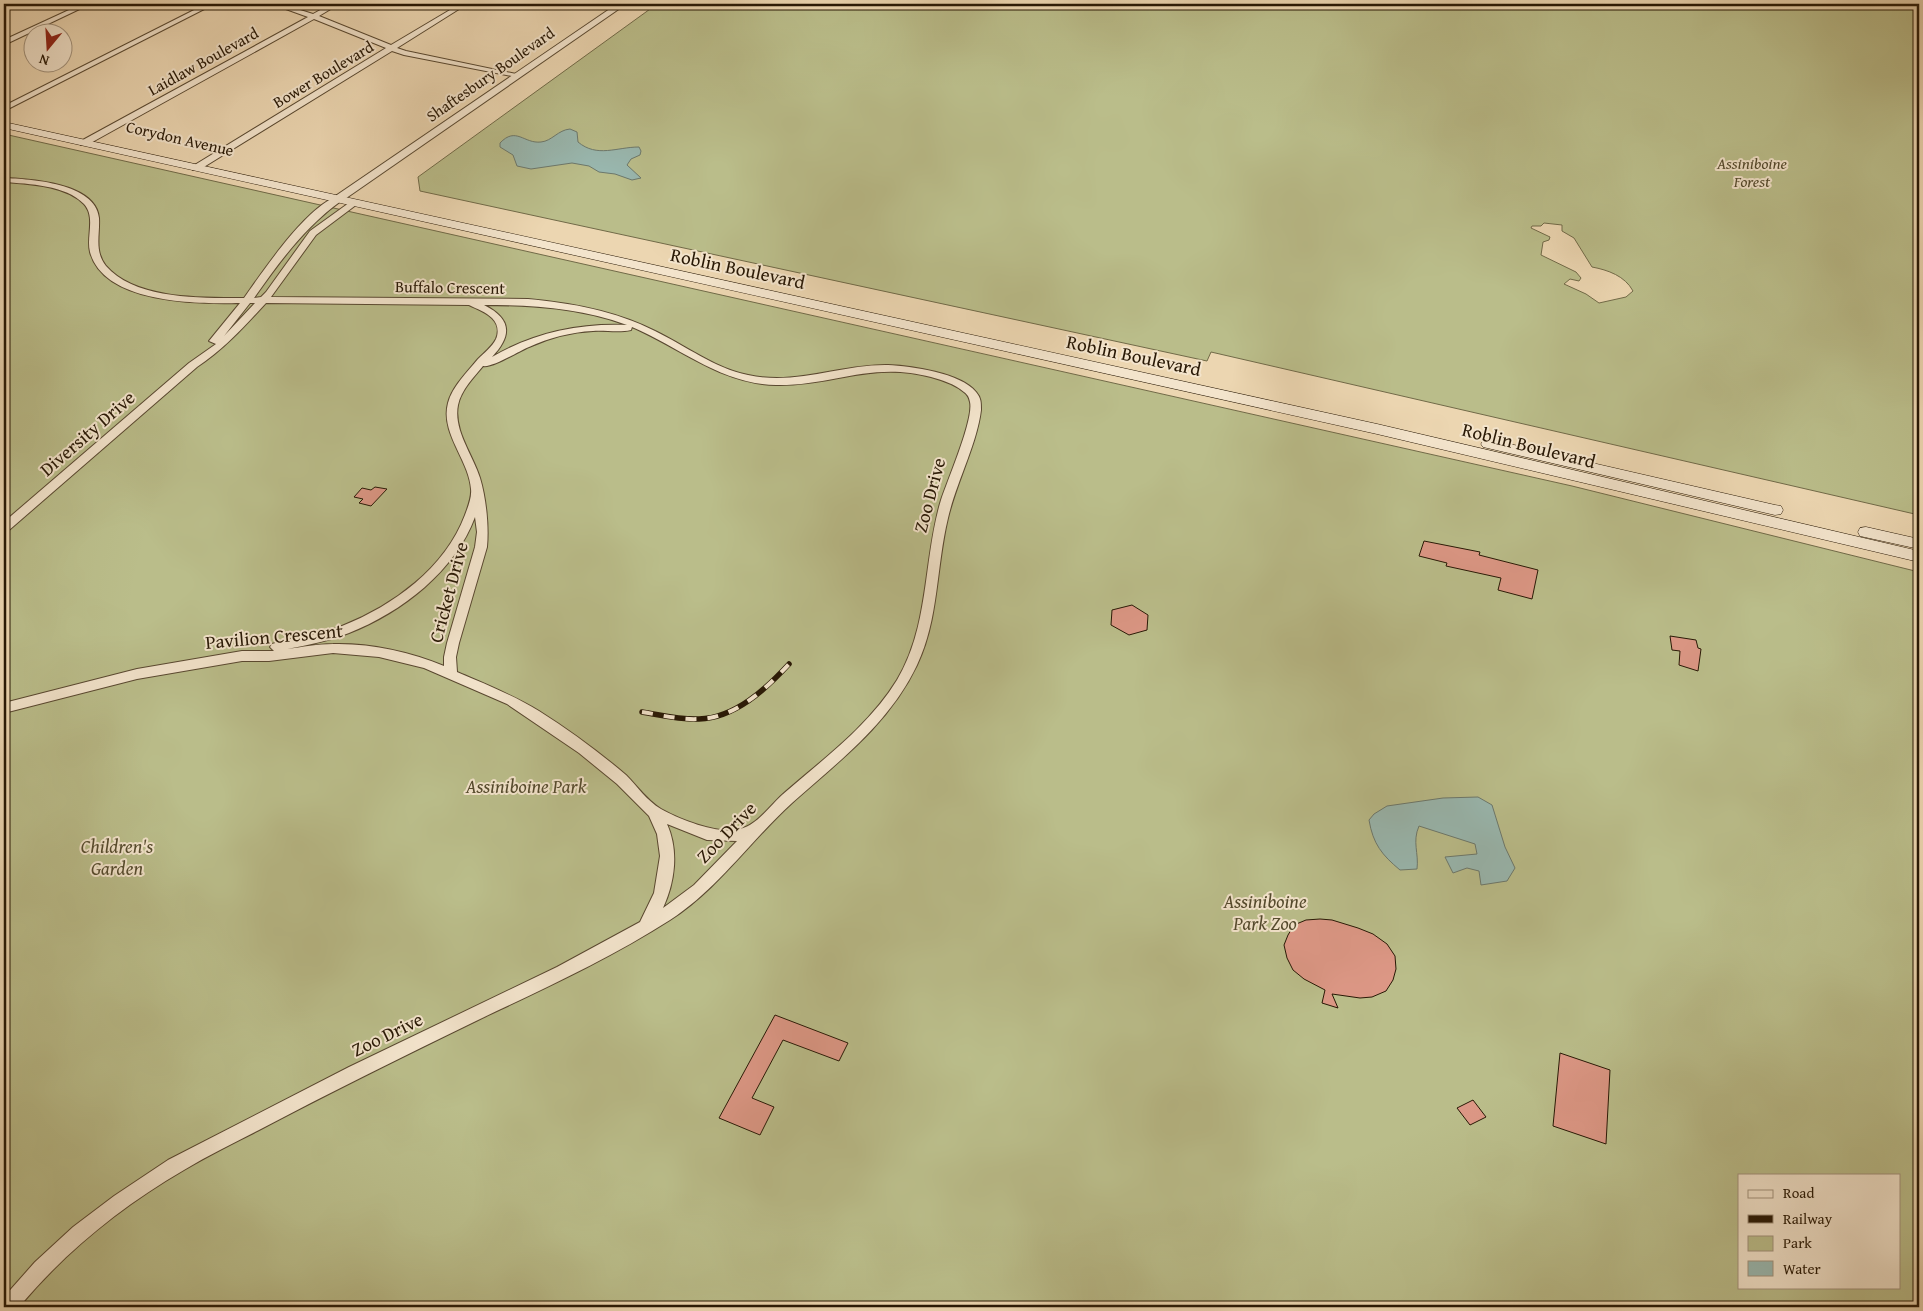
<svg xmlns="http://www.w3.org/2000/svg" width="1923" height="1311" viewBox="0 0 1923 1311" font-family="'Gentium Book Plus',serif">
	<rect width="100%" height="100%" fill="#ecd6b1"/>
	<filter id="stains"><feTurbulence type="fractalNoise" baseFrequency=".004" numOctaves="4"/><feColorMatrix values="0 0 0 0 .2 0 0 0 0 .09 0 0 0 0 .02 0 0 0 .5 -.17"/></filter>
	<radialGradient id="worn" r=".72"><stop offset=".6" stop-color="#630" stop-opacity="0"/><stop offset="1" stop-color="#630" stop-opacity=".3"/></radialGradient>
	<path fill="#babd8a" stroke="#716a48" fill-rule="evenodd" d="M657,4H1919V515L1211,352L1207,361L420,191L418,177ZM1544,223L1562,225V231L1574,238L1592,267C1608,270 1625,276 1633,291L1626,297L1599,303L1586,294L1564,284L1570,279L1579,281L1581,278L1576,272L1541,255L1543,242L1549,240L1550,237L1531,228L1532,226H1541Z
		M4,134L1572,486L1919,572V1307H4ZM1739,1175H1899V1287H1739Z"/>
	<path fill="#99b8b0" stroke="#6c786c" d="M570,129L577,132L578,142C597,158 617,147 639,147L641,151L640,155L631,159L627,165L641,178L632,180L615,174L599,172L589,166L572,163L531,169L517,166L513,155L500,147V143C516,126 524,144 541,142C552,141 558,130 570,129Z
		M1478,797L1492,805L1505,847L1515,868L1507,881L1481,885L1479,871L1467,868L1453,873L1445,857L1477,854L1475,844L1419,826C1412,842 1419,853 1417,869L1400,870C1382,855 1373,844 1369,820L1374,814L1387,806L1443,798Z"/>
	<path fill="#dc9785" stroke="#281805" d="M375,487L387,489L371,506L359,503L363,499L354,497L362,488L371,490Z
		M1424,541L1480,552L1479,555L1538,570L1532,599L1498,590L1501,578L1446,566L1447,563L1419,556Z
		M1132,605L1148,615L1147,630L1129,635L1111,625L1112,610Z
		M1670,636L1696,640L1698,648L1701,649L1698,671L1679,665L1680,651L1672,650Z
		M1320,919L1332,920L1358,928L1373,934L1387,944L1395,956L1396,969L1393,980L1386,991L1372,997L1360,998L1332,994L1338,1008L1322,1003L1325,990L1304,979L1293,970L1287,958L1284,945L1288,935L1294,925L1306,920Z
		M775,1015L848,1043L839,1061L783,1040L752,1098L774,1107L760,1135L719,1118Z
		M1560,1053L1610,1070L1606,1144L1553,1126Z
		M1473,1100L1486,1117L1470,1125L1457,1108Z"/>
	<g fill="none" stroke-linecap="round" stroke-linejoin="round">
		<g stroke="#594830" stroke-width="2">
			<path id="minor" d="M82,4H90L4,45V40Z
				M206,4H214L4,111V106Z
				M272,4H281L313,14L331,4H339L319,16L391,45L460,4H467L397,48L406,51L521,75L517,77L404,55L392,51L199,170H193V166L386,48L314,19L87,145H81V141L308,17Z
				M4,178C30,179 96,183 99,218C100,235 94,251 106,266C135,300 204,298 244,298C264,270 306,207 338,196L342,199L341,201C305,227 280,261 254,298L261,297L266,292L310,231L353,200L356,201V205L316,235L271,297L528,299C572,303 616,311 655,331C686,346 714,368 748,375C796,386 841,364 888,365C911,366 961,373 976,392C981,398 981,402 981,410C977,444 956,483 948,518C936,567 939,619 917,665C889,724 839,761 792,803C750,841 718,889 670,920C609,959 543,989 478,1020C404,1056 331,1092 259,1130C234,1143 209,1155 184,1170C122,1206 65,1252 19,1307H4V1297L35,1262L73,1227L114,1196L168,1160L349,1067L557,967L640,922L654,893L660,856L657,834L649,816L617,784L579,753L507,704L424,668L379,657L333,653L269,661H242L137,679L4,713V703L137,669L242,651H274L270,647L272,644C295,637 319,635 342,626C393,606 445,568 465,515C468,507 472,497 471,489C469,460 440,433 448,403C452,387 468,371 478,359C484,353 492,347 496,339C499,332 498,324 492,318C486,312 477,309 469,305L266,303C244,327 223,350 197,367L8,531L4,532V522L189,363L216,344L209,341L240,303C198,304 104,304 90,252C86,237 96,217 84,204C66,185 29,184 4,182ZM250,303H255L224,336ZM484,305C533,305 580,308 627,325C579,323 533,333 492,357C512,336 512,319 484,305ZM632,327C681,348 721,384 776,385C832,386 872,361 931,377C942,380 955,384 964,392C968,395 969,397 970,402C974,419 948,479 941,500C923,559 930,625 897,680C868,727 823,759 782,795C768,808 755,828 735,830C714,833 679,819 661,809C647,801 637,786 626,775C599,752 569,730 539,711C513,695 485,684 457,672L456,657L459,643L487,547C489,526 486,498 480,478C473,455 453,430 458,405C461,390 474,377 483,366C492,368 519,351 529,347C549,338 571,332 593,331C605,330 619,333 631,330ZM475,517L477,532L475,547L447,643L444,657V666C411,652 370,643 333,644C318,644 302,647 287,649C308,645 329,641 349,633C402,612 455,571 475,517ZM667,824L707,840L737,841L694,885L663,908C675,882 679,851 667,824Z"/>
		</g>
		<g stroke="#594830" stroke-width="2">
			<path id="tertiary" d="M617,4H626L342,201H334L332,199L334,197Z"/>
		</g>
		<g stroke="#281805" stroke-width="1">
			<path id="secondary" d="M4,122L1377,424L1919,551V562L1377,434L4,128Z
				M1488,439L1775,505L1781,506L1783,510L1781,514L1775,515L1483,447L1481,444L1483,441Z
				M1866,527L1919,539V549L1860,536L1858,532L1860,528Z"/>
		</g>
		<use href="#minor" fill="#f3e4cc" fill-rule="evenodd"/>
		<use href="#tertiary" fill="#f3e4cc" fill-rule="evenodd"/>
		<use href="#secondary" fill="#f3e4cc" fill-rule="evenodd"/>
		<g stroke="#281805" stroke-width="5.5">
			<path id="rail" d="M642,712C661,715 680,720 699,719C735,718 766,689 789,664"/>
		</g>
		<use href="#rail" stroke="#f3e4cc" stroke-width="4" stroke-dasharray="11" stroke-linecap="butt"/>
	</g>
	<g text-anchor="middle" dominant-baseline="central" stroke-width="4" stroke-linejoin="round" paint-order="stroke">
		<g font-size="16" fill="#281805" stroke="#f3e4cc">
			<text transform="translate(203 61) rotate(-29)">Laidlaw Boulevard</text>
			<text transform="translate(323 74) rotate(-31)">Bower Boulevard</text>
			<text transform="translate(490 74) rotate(-35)">Shaftesbury Boulevard</text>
			<text transform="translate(180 138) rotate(13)">Corydon Avenue</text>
			<text transform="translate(450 287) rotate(1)">Buffalo Crescent</text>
		</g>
		<g font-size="16" font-style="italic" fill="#544a2d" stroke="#f3e4cc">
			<text x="1752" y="163">Assiniboine<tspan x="1752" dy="18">Forest</tspan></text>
		</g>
		<g font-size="19" fill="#281805" stroke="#f3e4cc">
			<text transform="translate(738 268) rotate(12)">Roblin Boulevard</text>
			<text transform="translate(1134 355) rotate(12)">Roblin Boulevard</text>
			<text transform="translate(87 433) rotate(-41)">Diversity Drive</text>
			<text transform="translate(1529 445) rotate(14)">Roblin Boulevard</text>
			<text transform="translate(929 495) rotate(-75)">Zoo Drive</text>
			<text transform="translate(448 592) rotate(-75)">Cricket Drive</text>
			<text transform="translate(274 636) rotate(-5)">Pavilion Crescent</text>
			<text transform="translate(726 832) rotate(-46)">Zoo Drive</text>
			<text transform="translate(387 1034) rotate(-26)">Zoo Drive</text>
		</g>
		<g font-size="19" font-style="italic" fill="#544a2d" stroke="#f3e4cc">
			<text x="526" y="786">Assiniboine Park</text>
			<text x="117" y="846">Children's<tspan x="117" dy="22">Garden</tspan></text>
			<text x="1265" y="901">Assiniboine<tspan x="1265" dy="22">Park Zoo</tspan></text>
		</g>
	</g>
	<rect width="1923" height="1311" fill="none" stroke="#ecd6b1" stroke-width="20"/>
	<rect x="5" y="5" width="1913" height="1301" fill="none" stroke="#281805" stroke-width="2.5"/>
	<rect x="10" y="10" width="1903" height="1291" fill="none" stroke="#281805"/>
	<rect x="1738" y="1174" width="162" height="115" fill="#f3e4cc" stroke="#a2927c"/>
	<rect x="1748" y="1190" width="25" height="8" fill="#f3e4cc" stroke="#a2927c"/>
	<text x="1783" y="1198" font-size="15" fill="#281805">Road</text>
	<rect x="1748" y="1215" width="25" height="8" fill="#281805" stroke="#a2927c"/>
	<text x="1783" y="1224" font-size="15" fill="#281805">Railway</text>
	<rect x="1748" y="1236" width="25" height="15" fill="#babd8a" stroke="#a2927c"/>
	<text x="1783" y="1248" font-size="15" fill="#281805">Park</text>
	<rect x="1748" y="1261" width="25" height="15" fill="#99b8b0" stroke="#a2927c"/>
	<text x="1783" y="1274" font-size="15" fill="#281805">Water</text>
	<g transform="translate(48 48) rotate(198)"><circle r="24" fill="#f3e4cc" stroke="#a2927c"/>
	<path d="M0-4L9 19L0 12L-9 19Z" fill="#8f2418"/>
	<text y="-8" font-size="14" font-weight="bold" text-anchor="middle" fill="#281805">N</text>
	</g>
	<rect width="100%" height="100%" filter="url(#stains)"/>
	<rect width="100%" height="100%" fill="url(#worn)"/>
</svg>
